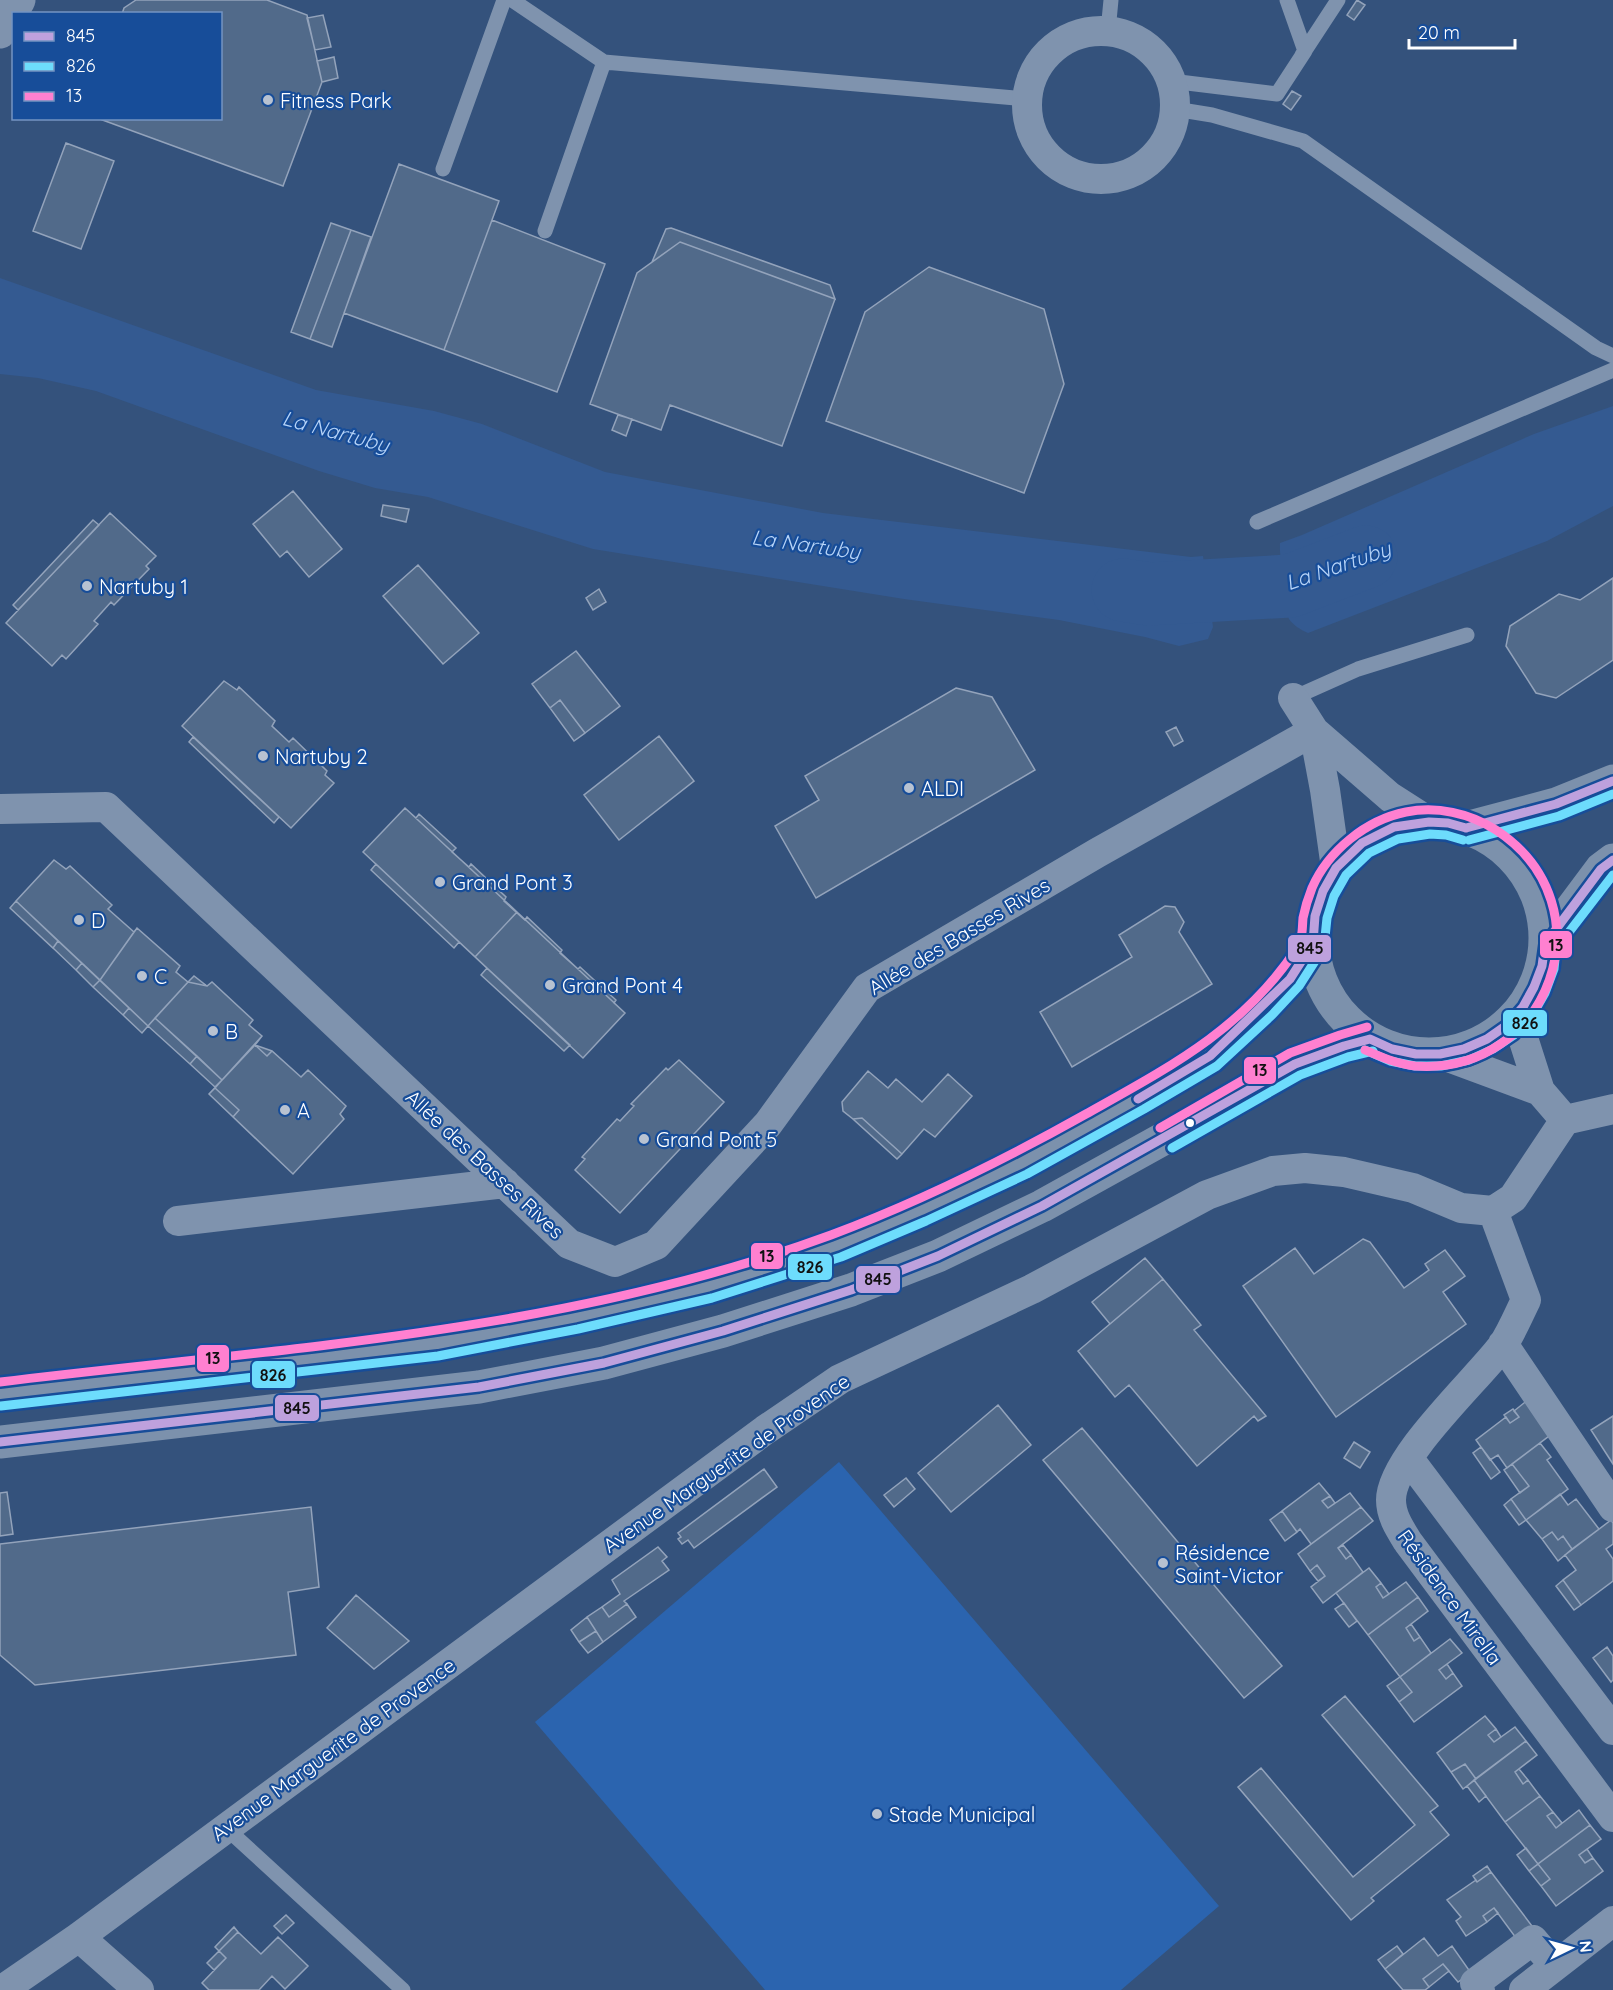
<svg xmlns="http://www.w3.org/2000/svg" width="1613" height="1990" viewBox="0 0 1613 1990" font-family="Quicksand,sans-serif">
	<rect width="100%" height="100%" fill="#34527c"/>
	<path fill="#2b64af" d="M839,1462L1219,1906L1121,1990H765L535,1722Z"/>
	<path fill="#345a91" d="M0,278L316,390L434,411L482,424L605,472L823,513L1191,557L1203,556L1213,627L1208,639L1179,646L1145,637L1059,620L904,599L593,549L428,497L375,488L319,471L96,391L38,378L0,374Z
		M1613,406V506L1547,541L1308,633C1301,630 1293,625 1289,619C1285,610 1279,553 1280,543L1302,535L1534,434Z"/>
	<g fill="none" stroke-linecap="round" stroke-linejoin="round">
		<path stroke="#345a91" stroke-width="63" d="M1123,590L1149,594L1290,586L1366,557"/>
	</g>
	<path fill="#516a8a" stroke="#93a3bb" stroke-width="1.5" d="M136,0H267L307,15L322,82L283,186L97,118H220V14H122L124,8Z
		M1357,0L1365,5L1354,20L1347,15Z
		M323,15L331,47L315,50L307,18Z
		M334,57L338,78L322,82L317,61Z
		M1292,91L1301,96L1291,110L1283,104Z
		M66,143L114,161L81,249L33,231Z
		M399,164L499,201L444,350L344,313Z
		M492,220L605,264L557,392L444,350Z
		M331,223L351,230L310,339L291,332Z
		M671,228L830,285L835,299L680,242L652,262L666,229Z
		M351,230L371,237L332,347L310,339Z
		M680,242L835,299L782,446L670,405L661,430L590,404L637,273Z
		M929,267L1044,309L1064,384L1024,493L826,421L865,312Z
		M618,415L632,419L626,436L612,430Z
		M293,491L342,549L309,577L287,551L280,557L253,524Z
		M383,505L409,509L406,522L381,516Z
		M110,513L156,556L146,566L149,569L114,605L111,602L94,621L98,624L66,659L62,655L52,666L6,623Z
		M93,520L99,525L18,610L13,605Z
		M418,565L479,633L443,664L383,596Z
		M1613,578V660L1556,698L1536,693L1506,646L1510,626L1559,594L1580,600Z
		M599,589L606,602L593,610L586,598Z
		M576,651L620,706L585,733L560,700L550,708L532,684Z
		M224,681L237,690L239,687L275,721L272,726L289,742L293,738L327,771L325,775L334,783L291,828L182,726Z
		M956,688L992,697L1035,770L816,898L775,826L819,800L805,776Z
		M560,700L585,733L574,741L550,708Z
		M1176,727L1183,741L1174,746L1166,732Z
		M659,736L694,781L619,840L584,795Z
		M193,737L279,817L274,823L189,742Z
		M405,808L416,818L419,814L456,848L452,852L469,867L471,864L506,897L504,901L525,920L527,917L562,950L560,953L578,969L580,967L616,1000L614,1003L625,1013L583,1058L363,852Z
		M405,808L517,912L475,957L363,852Z
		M54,860L66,869L70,866L112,905L108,909L134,932L137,928L180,966L176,972L188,982L194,976L207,986L212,982L253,1020L249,1025L262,1036L255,1045L267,1056L272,1051L301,1077L308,1070L346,1106L340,1114L344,1119L293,1174L233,1117L239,1110L215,1088L222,1080L155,1018L148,1026L16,901Z
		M54,860L66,869L70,866L112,905L108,909L134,932L100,980L16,901Z
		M376,864L459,942L454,948L371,870Z
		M16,901L58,941L53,948L10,908Z
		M1165,906L1175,907L1184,922L1179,932L1212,984L1072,1067L1040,1012L1132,957L1119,935Z
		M517,912L625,1013L583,1058L475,957Z
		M137,928L180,966L176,972L188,982L148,1026L100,980Z
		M58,941L82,963L76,970L53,948Z
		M82,963L100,980L93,987L76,970Z
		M487,968L570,1045L564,1051L481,975Z
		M100,980L129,1008L123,1015L93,987Z
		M188,982L207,986L212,982L253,1020L249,1025L262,1036L222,1080L155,1018Z
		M129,1008L148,1026L142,1033L123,1015Z
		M155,1018L197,1056L190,1064L148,1026Z
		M255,1045L272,1051L301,1077L308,1070L346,1106L340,1114L344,1119L293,1174L209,1094Z
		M197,1056L222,1080L215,1087L190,1064Z
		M679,1060L724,1102L620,1213L575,1170L585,1159L582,1157L617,1119L620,1121L634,1106L631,1104L666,1068L668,1070Z
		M868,1071L888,1088L896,1079L922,1102L948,1074L972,1096L935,1137L924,1129L902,1154L862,1118L853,1119L843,1111L842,1102Z
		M215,1088L239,1110L233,1117L209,1094Z
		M862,1118L902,1154L897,1159L853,1119Z
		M1363,1239L1370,1242L1404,1288L1429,1270L1425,1264L1445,1250L1465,1276L1443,1292L1466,1324L1336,1417L1243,1286L1295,1248L1314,1274Z
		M1145,1258L1163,1279L1110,1324L1092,1302Z
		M1163,1279L1201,1325L1194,1330L1266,1416L1258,1421L1254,1416L1197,1466L1129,1385L1115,1397L1078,1351Z
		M1529,1399L1553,1433L1507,1468L1498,1455L1490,1460L1476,1440L1506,1417L1510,1423L1519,1417L1514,1411Z
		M998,1405L1031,1445L951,1512L918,1473Z
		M1513,1409L1519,1417L1510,1423L1504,1415Z
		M1613,1416V1464L1591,1430Z
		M1082,1428L1282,1666L1244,1698L1043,1460Z
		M1354,1442L1370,1452L1360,1468L1344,1458Z
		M1540,1443L1551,1457L1547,1460L1568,1489L1526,1520L1511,1499L1529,1486L1512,1464Z
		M1481,1447L1500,1472L1491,1479L1473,1453Z
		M1512,1464L1529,1486L1520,1493L1504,1470Z
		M764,1469L777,1487L694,1548L688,1540L682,1544L678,1539L681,1537L678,1533Z
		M906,1478L915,1489L894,1507L884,1495Z
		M1319,1483L1330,1496L1322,1501L1328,1508L1350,1493L1361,1507L1311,1544L1300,1529L1297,1532L1282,1511Z
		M7,1492L13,1534L0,1536V1493Z
		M1560,1494L1568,1505L1576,1499L1599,1529L1572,1549L1563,1536L1558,1540L1552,1532L1542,1539L1526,1520Z
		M1330,1496L1335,1503L1328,1508L1322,1501Z
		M1511,1499L1526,1520L1519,1525L1504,1505Z
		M311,1507L319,1587L288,1592L296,1655L35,1685L0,1655V1544Z
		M1361,1507L1373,1521L1338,1548L1346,1559L1351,1555L1363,1572L1323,1603L1311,1587L1325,1576L1317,1565L1310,1571L1298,1554Z
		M1282,1511L1297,1532L1285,1541L1270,1520Z
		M1611,1520L1613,1523V1544L1606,1549L1613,1559V1581L1581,1605L1563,1580L1576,1570L1565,1555Z
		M1552,1532L1558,1540L1563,1536L1572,1549L1558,1561L1542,1539Z
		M1343,1545L1351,1555L1346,1559L1338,1548Z
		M658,1547L667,1557L662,1561L669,1570L624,1601L627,1604L609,1617L602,1607L620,1594L612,1580Z
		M1317,1565L1325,1576L1318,1581L1310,1571Z
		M1369,1568L1381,1583L1376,1587L1383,1598L1406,1582L1418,1597L1368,1635L1336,1593Z
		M1563,1580L1581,1605L1574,1610L1556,1586Z
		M1381,1583L1389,1594L1383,1598L1376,1587Z
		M356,1595L409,1641L374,1669L327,1628Z
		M1418,1597L1428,1611L1406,1628L1414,1641L1420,1637L1431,1653L1400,1677L1368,1635Z
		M1344,1603L1357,1621L1349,1627L1335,1609Z
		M627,1604L636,1617L603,1642L587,1617L602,1607L609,1617Z
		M587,1617L596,1631L579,1642L571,1630Z
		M1411,1624L1420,1637L1414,1641L1406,1628Z
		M596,1631L603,1642L588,1653L579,1642Z
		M1450,1639L1462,1653L1439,1670L1446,1679L1453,1673L1462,1686L1414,1722L1399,1702L1412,1692L1400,1677Z
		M1607,1647L1613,1656V1680L1611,1682L1593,1658Z
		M1447,1664L1453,1673L1446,1679L1439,1670Z
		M1400,1677L1412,1692L1399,1702L1387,1686Z
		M1345,1696L1438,1806L1430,1812L1449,1835L1371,1898L1374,1901L1351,1920L1238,1787L1261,1768L1353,1877L1415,1825L1322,1715Z
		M1485,1716L1496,1729L1488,1735L1494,1742L1515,1727L1526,1741L1476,1779L1465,1764L1451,1772L1437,1753Z
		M1496,1729L1501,1737L1494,1742L1488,1735Z
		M1526,1741L1537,1755L1515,1772L1523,1784L1528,1780L1540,1796L1505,1822L1474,1780Z
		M1465,1764L1476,1779L1463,1789L1451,1772Z
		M1519,1769L1528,1780L1523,1784L1515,1772Z
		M1474,1780L1486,1796L1479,1802L1467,1786Z
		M1540,1796L1553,1812L1547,1816L1556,1828L1579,1810L1590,1825L1538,1864L1505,1822Z
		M1553,1812L1562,1823L1556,1828L1547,1816Z
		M1590,1825L1601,1839L1579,1855L1585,1863L1593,1858L1603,1871L1556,1906L1541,1886L1550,1879L1538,1864Z
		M1526,1848L1538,1864L1529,1871L1517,1855Z
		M1587,1849L1593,1858L1585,1863L1579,1855Z
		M1538,1864L1550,1879L1541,1886L1529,1871Z
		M1487,1866L1491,1872L1477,1882L1473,1876Z
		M1491,1872L1532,1926L1516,1938L1494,1908L1483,1916L1487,1922L1466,1936L1456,1921L1461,1917L1447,1900L1476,1880L1477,1882Z
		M1494,1908L1498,1913L1487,1922L1483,1916Z
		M286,1915L294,1923L282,1934L274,1926Z
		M234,1927L238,1932L219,1951L215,1947Z
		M238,1932L261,1954L278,1937L308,1966L285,1989L272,1976L259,1990H209L202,1983L226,1958L219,1951Z
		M1424,1938L1438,1956L1452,1946L1471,1973L1458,1982L1443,1964L1423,1979L1429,1987L1425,1990H1403L1385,1969Z
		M1397,1946L1403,1954L1385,1969L1378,1960Z
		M219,1951L226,1958L214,1970L207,1963Z
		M1443,1964L1449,1971L1429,1987L1423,1979Z"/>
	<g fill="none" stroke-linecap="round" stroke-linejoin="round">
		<path stroke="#7f93ae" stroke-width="15" d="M512,0L604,62L1027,99
			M1108,31L1111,0
			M1302,55L1338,0
			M1171,81L1277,94L1305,51L1287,0
			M1175,109L1212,115L1303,141L1596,348L1613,356
			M443,169L504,0
			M545,231L604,62
			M1257,522L1613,370
			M1293,698L1358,669L1467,635
			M226,1828L403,1990"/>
		<path stroke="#7f93ae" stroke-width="30" d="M1027 105a74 74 0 1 1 148 0a74 74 0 1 1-148 0Z
			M1293,698L1314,731L1390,797L1429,822
			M1314,731L1325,790L1336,868
			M0,809L106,807L569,1244L615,1262L656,1245L768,1124L867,988L1097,853L1314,731
			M1440,1054L1540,1091
			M1565,1120L1613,1109
			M1493,1211L1526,1300C1519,1314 1512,1331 1503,1345C1477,1380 1391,1458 1391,1500C1391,1516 1400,1529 1408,1542L1613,1817
			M178,1221L505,1183
			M1503,1344L1613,1507
			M1409,1459L1613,1730
			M79,1937L139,1990
			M2,1990L79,1937L765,1430L840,1379L1032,1289L1207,1195L1273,1171L1305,1168L1344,1172L1413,1188L1461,1208L1493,1211L1513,1198L1565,1120L1540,1091L1524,1041L1523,1007
			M1480,1990L1475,1983L1533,1940L1555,1966
			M1524,1990L1613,1921"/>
		<path stroke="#7f93ae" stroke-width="33" d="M0,32L19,0"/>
		<path stroke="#7c91ac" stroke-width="33" d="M1313 938a116 116 0 1 1 232 0a116 116 0 1 1-232 0Z
			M1466,828L1556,804L1613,781
			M1545,944L1601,869L1613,860
			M0,1394L436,1344L576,1317L709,1286L836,1246L921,1210L1021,1164L1138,1099L1210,1056L1264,1006L1290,979L1313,943
			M0,1442L479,1387L604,1363L723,1331L851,1290L938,1256L1042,1206L1190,1124L1295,1064L1344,1046L1370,1039"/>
		<g stroke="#174d99" stroke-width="14">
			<path id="bus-1" d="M1466,828L1556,804L1613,781
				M1138,1099L1210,1056L1290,979L1313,943L1315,916L1323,891L1336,868L1362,843L1394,827L1429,822L1448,823L1466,828
				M0,1442L479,1387L604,1363L723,1331L851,1290L938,1256L1042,1206L1295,1064L1344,1046L1370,1039L1392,1049L1416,1054H1440L1464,1049L1487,1039L1507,1025L1523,1007L1534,987L1542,966L1545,944L1601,869L1613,860"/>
		</g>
		<g stroke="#174d99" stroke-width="14">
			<path id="bus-2" d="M1469,840L1559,816L1613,794
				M1365,1050L1390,1061L1415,1066H1441L1469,1060L1493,1049L1514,1035L1533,1014L1545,993L1554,969L1556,949L1613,875
				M1172,1148L1300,1075L1348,1057L1373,1051
				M1,1406L438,1356L578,1329L712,1298L841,1257L926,1221L1027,1174L1144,1109L1217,1066L1272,1015L1299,986L1324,947L1327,918L1334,896L1346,875L1369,853L1398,839L1430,834L1446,835L1463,840"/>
		</g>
		<g stroke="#174d99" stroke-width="14">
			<path id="bus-3" d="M1160,1128L1290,1053L1340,1035L1367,1027
				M0,1382C279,1348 565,1333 831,1235C919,1202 1004,1160 1086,1114C1168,1068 1244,1029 1297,948C1303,937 1302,930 1303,918C1305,908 1308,898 1312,888C1328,851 1366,820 1406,812C1437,806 1469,813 1496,830C1612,906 1549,1076 1415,1066C1397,1064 1381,1057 1365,1050"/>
		</g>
		<use href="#bus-1" stroke="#bea1dd" stroke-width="9"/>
		<use href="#bus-2" stroke="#6ddcfc" stroke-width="9"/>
		<use href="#bus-3" stroke="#ff80d0" stroke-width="9"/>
	</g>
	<g fill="#b8c2d1" stroke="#174d99" stroke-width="2">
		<circle cx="268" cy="100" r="6"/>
		<circle cx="87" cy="586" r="6"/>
		<circle cx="263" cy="756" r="6"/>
		<circle cx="909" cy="788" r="6"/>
		<circle cx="440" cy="882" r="6"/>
		<circle cx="79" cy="920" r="6"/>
		<circle cx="142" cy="976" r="6"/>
		<circle cx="550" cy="985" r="6"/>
		<circle cx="213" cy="1031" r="6"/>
		<circle cx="285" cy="1110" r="6"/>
		<circle cx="644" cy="1139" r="6"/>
		<circle cx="1163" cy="1563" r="6"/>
		<circle cx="877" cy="1814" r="6"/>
	</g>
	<circle fill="#fff" stroke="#174d99" stroke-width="2" cx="1190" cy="1123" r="5"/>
	<g text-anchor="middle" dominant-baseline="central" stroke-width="4.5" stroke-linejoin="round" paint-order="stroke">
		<g font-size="20" fill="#fff" stroke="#174d99" text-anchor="start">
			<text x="280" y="100">Fitness Park</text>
			<text x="99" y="586">Nartuby 1</text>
			<text x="275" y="756">Nartuby 2</text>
			<text x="921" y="788">ALDI</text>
			<text x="452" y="882">Grand Pont 3</text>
			<text x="91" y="920">D</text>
			<text x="154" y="976">C</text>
			<text x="562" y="985">Grand Pont 4</text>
			<text x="225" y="1031">B</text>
			<text x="297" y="1110">A</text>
			<text x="656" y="1139">Grand Pont 5</text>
			<text x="1175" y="1552">Résidence<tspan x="1175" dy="23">Saint-Victor</tspan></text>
			<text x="889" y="1814">Stade Municipal</text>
		</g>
		<g font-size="20" fill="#fff" stroke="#174d99">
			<text transform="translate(959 936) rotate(-31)">Allée des Basses Rives</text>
			<text transform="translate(485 1164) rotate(43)">Allée des Basses Rives</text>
			<text transform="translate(726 1463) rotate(-35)">Avenue Marguerite de Provence</text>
			<text transform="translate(1450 1597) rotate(54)">Résidence Mirella</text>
			<text transform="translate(333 1749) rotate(-36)">Avenue Marguerite de Provence</text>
		</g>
		<g font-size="21" font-style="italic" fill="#b7d4f8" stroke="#174d99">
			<text transform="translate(336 431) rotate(15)">La Nartuby</text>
			<text transform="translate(806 544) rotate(8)">La Nartuby</text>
			<text transform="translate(1338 565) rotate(-19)">La Nartuby</text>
		</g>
	</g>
	<g stroke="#174d99" stroke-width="2">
		<rect x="1539" y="930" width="34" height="29" rx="6" fill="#ff80d0"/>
		<rect x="1287" y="934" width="45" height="29" rx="6" fill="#bea1dd"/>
		<rect x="1502" y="1009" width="46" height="28" rx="6" fill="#6ddcfc"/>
		<rect x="1243" y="1056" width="34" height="29" rx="6" fill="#ff80d0"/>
		<rect x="750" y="1242" width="34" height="28" rx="6" fill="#ff80d0"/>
		<rect x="787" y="1253" width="46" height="28" rx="6" fill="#6ddcfc"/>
		<rect x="855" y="1265" width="46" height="29" rx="6" fill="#bea1dd"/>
		<rect x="196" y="1344" width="34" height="29" rx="6" fill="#ff80d0"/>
		<rect x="251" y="1360" width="45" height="29" rx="6" fill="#6ddcfc"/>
		<rect x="274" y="1394" width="46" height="28" rx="6" fill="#bea1dd"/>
	</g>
	<g font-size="16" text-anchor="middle" font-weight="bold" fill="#111">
		<text x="1556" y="951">13</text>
		<text x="1310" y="954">845</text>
		<text x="1525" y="1029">826</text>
		<text x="1260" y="1076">13</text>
		<text x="767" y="1262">13</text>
		<text x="810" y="1273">826</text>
		<text x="878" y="1285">845</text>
		<text x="213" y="1364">13</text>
		<text x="273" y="1381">826</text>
		<text x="297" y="1414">845</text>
	</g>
	<rect x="12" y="12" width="210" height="108" fill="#174d99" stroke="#7494c2" stroke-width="1.5"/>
	<rect x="24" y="32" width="30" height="9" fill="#bea1dd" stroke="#7494c2" stroke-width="1.5"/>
	<text x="66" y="42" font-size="18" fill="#ffffff">845</text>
	<rect x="24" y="62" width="30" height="9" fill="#6ddcfc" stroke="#7494c2" stroke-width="1.5"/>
	<text x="66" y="72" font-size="18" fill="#ffffff">826</text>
	<rect x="24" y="92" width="30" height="9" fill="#ff80d0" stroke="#7494c2" stroke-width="1.5"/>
	<text x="66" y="102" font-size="18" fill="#ffffff">13</text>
	<g transform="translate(1571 1948) rotate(85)" stroke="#174d99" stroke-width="4.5" paint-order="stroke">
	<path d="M0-4.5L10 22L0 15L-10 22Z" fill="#ffffff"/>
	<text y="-9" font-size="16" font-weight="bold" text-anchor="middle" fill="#ffffff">N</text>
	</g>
	<path d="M1409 39v9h106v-9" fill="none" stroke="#ffffff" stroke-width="3"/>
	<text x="1418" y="39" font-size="18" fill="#ffffff" stroke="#174d99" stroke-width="4.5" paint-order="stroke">20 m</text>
</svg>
